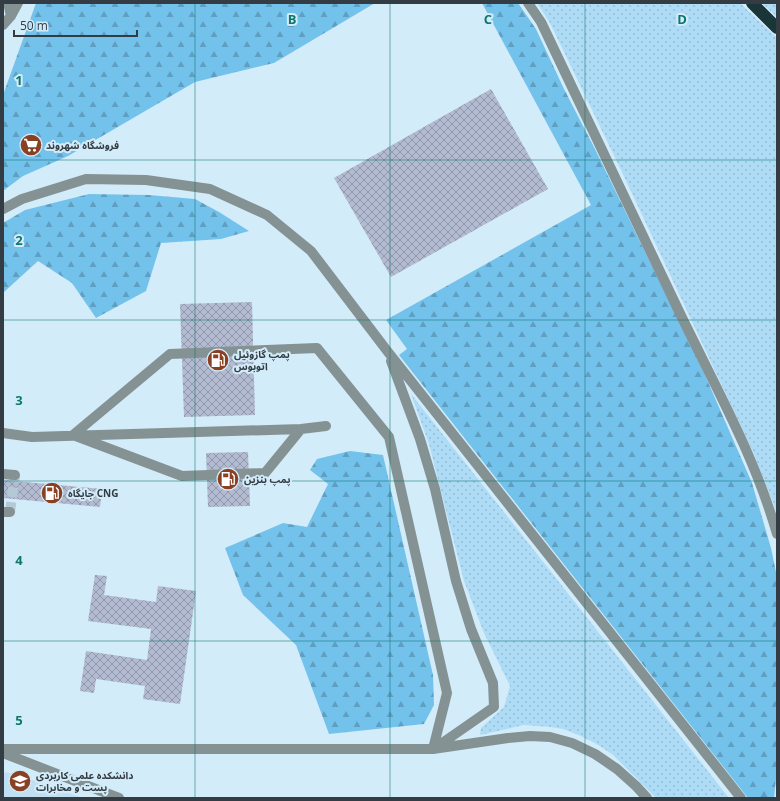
<svg xmlns="http://www.w3.org/2000/svg" width="780" height="801" viewBox="0 0 780 801" font-family="'Open Sans','Noto Sans Arabic',sans-serif">
	<defs>
		<pattern id="green-dots" width="8" height="8" patternUnits="userSpaceOnUse"><rect width="8" height="8" fill="#aedbf6"/><path d="M2 2h.1M6 6h.1" fill="none" stroke="#96bdd4" stroke-width="1.8" stroke-linecap="round"/></pattern>
		<pattern id="forest-firs" width="22" height="20" patternUnits="userSpaceOnUse"><rect width="22" height="20" fill="#73c2ec"/><path d="M5 1l3.5 6h-7zM16 11l3.5 6h-7z" fill="#5f9fc1"/></pattern>
		<pattern id="building-cross-hatch" width="8" height="8" patternUnits="userSpaceOnUse"><rect width="8" height="8" fill="#b2bbd1"/><path d="M0 0l8 8M0 8l8-8" fill="none" stroke="#9199ab"/></pattern>
	</defs>
	<rect width="100%" height="100%" fill="#d3ecfa"/>
	<path fill="#c0dff2" d="M3,772L16,774L83,798H3Z"/>
	<path fill="url(#green-dots)" d="M537,3H740L777,38V514L774,505L754,454L620,168L550,23Z
		M762,3H777V17Z
		M411,394L729,798H656L613,755L600,746L581,736L563,729L551,727L524,725L480,735L481,728L504,707L510,686L484,633L464,581L429,444Z"/>
	<path fill="url(#forest-firs)" d="M36,3H375L274,63L195,82L68,156L23,176L3,191V95Z
		M482,3H518L536,29L564,89L595,149L705,375L752,483L771,548L777,577V770L774,798H748L399,355L407,349L386,320L591,205Z
		M89,194L149,195L195,199L219,212L249,231L221,239L161,243L146,291L96,318L72,283L38,261L3,293V223L25,210Z
		M350,451L383,455L433,675L434,705L424,724L329,734L296,645L243,595L225,548L283,523L307,527L328,484L310,470L317,459Z"/>
	<path fill="url(#building-cross-hatch)" d="M491,89L548,189L391,277L334,178Z
		M252,302L255,415L184,417L180,304Z
		M248,452L250,506L208,507L206,453Z
		M3,480L102,489L100,507L3,498Z
		M95,575L107,576L104,595L156,602L158,586L196,591L180,704L143,699L145,686L96,679L94,693L80,691L86,651L147,660L151,629L88,621Z"/>
	<g fill="none" stroke-linecap="round" stroke-linejoin="round">
		<path stroke="#b3c9d5" stroke-width="10" stroke-dasharray="10 5" stroke-linecap="butt" d="M10,512L15,475"/>
		<path stroke="#859293" stroke-width="10" d="M8,3L11,16
			M528,3L541,22C586,115 630,209 675,303C711,379 754,453 777,534
			M3,25L11,16L18,3
			M3,209L22,199L86,179L146,180L210,189L267,215L311,251L388,352L741,798
			M391,361L420,439L435,489L456,581L471,629L493,683L494,707L435,748
			M301,429L265,473L182,476L73,435L170,354L317,348L389,437L447,693L433,749
			M3,433L32,437L301,429L326,426
			M3,474L15,475
			M3,512H10
			M3,749H433L508,738L530,736L550,737L572,743L595,754L617,769L636,786L647,798
			M3,753L119,798"/>
		<path stroke="#1a3537" stroke-width="12" d="M752,3L777,28"/>
	</g>
	<path fill="none" stroke="#0f766e" stroke-width="1" stroke-opacity="0.55" d="M195,3V798M390,3V798M585,3V798M3,160H777M3,320H777M3,481H777M3,641H777"/>
	<defs>
		<g id="supermarket-disc" transform="scale(1.15)"><circle r="9.5" fill="#894023" stroke="#d3ecfa"/><path d="M-6-5.5h2.5l.6 2H6L4.5 2H-2.5L-4.4-4H-6ZM-1.5 3.2a1.3 1.3 0 1 0 .1 0ZM3 3.2a1.3 1.3 0 1 0 .1 0Z" fill="#fff"/></g>
		<g id="fuel-disc" transform="scale(1.15)"><circle r="9.5" fill="#894023" stroke="#d3ecfa"/><path d="M-5.5-6h7V0h2V4h1.3V-2.5L3-4.5l.8-.8L6-3V5H2.5V1h-1V6h-7ZM-4.2-4.7v3.2H.2V-4.7Z" fill="#fff"/></g>
		<g id="university-disc" transform="scale(1.15)"><circle r="9.5" fill="#894023" stroke="#d3ecfa"/><path d="M0-5L7-2L0 1L-7-2ZM-4 1L0 2.5L4 1V4Q0 6-4 4Z" fill="#fff"/></g>
	</defs>
	<g fill-rule="evenodd">
		<use href="#supermarket-disc" x="31" y="145"/>
		<use href="#fuel-disc" x="218" y="360"/>
		<use href="#fuel-disc" x="228" y="479"/>
		<use href="#fuel-disc" x="52" y="493"/>
		<use href="#university-disc" x="20" y="781"/>
	</g>
	<g text-anchor="middle" dominant-baseline="central" stroke-width="4" stroke-linejoin="round" paint-order="stroke">
		<g font-size="10" font-weight="bold" fill="#323c42" stroke="#d3ecfa" text-anchor="start">
			<text x="46" y="145">فروشگاه شهروند</text>
			<text x="234" y="354">پمپ گازوئیل<tspan x="234" dy="12">اتوبوس</tspan></text>
			<text x="244" y="479">پمپ بنزین</text>
			<text x="68" y="493">جایگاه CNG</text>
			<text x="36" y="775">دانشکده علمی کاربردی<tspan x="36" dy="12">پست و مخابرات</tspan></text>
		</g>
	</g>
	<g font-size="13" text-anchor="middle" font-weight="bold" fill="#0f766e" stroke="#d3ecfa" stroke-width="4" stroke-linejoin="round" paint-order="stroke">
		<text x="292" y="24">B</text>
		<text x="488" y="24">C</text>
		<text x="682" y="24">D</text>
		<text x="19" y="85">1</text>
		<text x="19" y="245">2</text>
		<text x="19" y="405">3</text>
		<text x="19" y="565">4</text>
		<text x="19" y="725">5</text>
	</g>
	<rect width="780" height="801" fill="none" stroke="#323c42" stroke-width="8"/>
	<path d="M14 30v6h123v-6" fill="none" stroke="#323c42" stroke-width="2"/>
	<text x="20" y="30" font-size="12" fill="#323c42" stroke="#d3ecfa" stroke-width="3" paint-order="stroke">50 m</text>
</svg>
